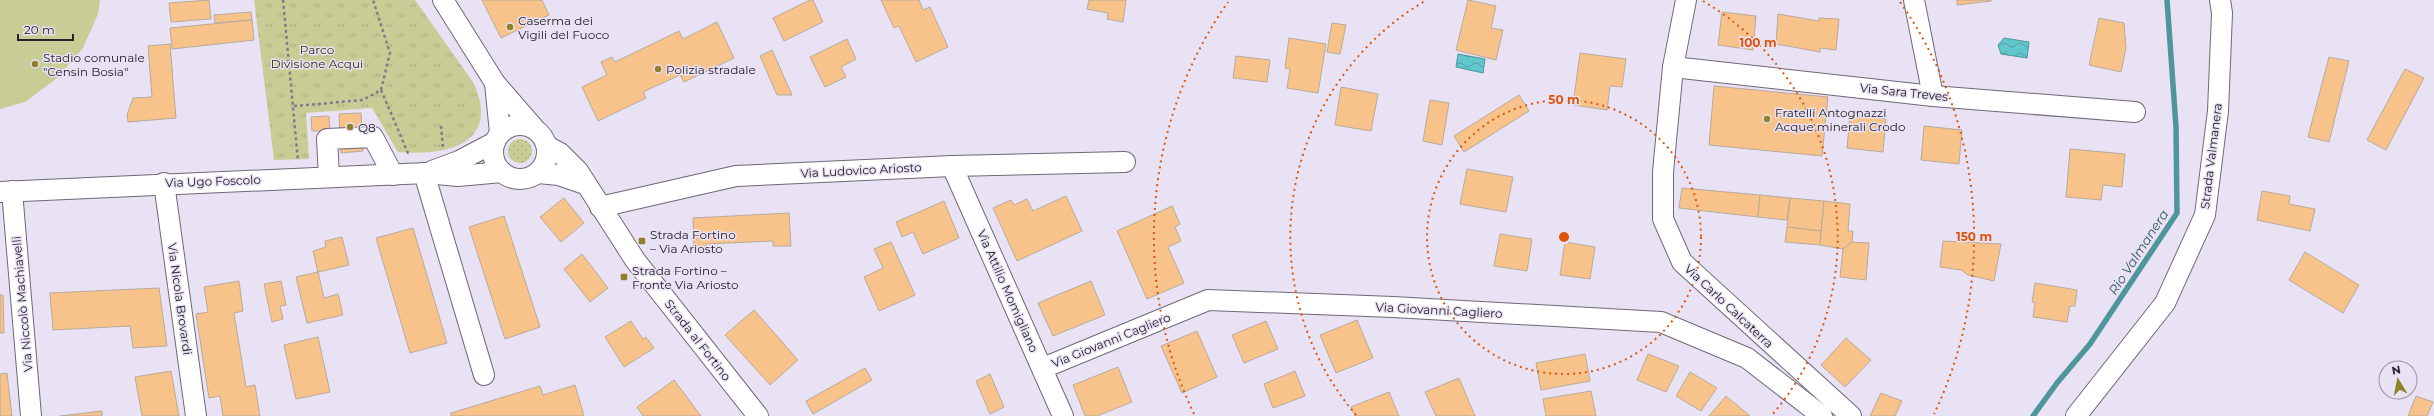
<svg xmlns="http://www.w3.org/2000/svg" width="2434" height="416" font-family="Montserrat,sans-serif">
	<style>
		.grass { fill: url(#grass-dots) }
		.park { fill: url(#park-tufts) }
		.pitch { fill: #c8cd96 }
		.water { fill: url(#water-waves); stroke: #4f959c }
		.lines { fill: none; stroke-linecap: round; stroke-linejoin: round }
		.stream { stroke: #4f959c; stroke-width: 5.5 }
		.building { fill: #f8c28b; stroke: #b8aa9c }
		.minor-casing { stroke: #6e6878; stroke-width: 22 }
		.path { stroke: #817c88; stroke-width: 2.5; stroke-dasharray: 3 3; stroke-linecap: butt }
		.minor { stroke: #fff; stroke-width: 20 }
		.ring { fill: none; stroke: #de560d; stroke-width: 2; stroke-dasharray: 2 4 }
		.poi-dot { fill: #8f8128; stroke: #e9e2f4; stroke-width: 1.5 }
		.labels { text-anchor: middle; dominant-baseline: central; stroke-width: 3; stroke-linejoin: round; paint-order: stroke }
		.poi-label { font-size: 12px; fill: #242128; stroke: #e9e2f4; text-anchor: start }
		.park-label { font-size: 12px; fill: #2e2f0f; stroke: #e9e2f4 }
		.street-label { font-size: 12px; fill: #242128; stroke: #e9e2f4 }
		.water-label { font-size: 13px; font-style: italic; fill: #2b585b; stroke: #e9e2f4 }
		.centre { fill: #de560d; stroke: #e9e2f4; stroke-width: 2 }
		.ring-label { font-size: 12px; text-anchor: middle; font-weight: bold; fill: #de560d; stroke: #e9e2f4; stroke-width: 3; stroke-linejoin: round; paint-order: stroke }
	</style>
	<defs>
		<pattern id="grass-dots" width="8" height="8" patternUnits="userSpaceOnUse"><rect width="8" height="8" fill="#c8cd96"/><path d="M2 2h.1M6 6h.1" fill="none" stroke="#acb081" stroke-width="1.8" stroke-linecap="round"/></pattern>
		<pattern id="park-tufts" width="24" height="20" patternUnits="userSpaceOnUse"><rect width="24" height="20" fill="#c8cd96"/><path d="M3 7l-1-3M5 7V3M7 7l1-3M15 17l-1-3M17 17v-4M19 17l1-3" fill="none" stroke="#acb081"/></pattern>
		<pattern id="water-waves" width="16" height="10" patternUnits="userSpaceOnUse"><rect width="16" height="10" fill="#62c7cd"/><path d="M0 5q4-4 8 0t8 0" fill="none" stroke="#51a1a6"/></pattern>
	</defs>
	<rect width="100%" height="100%" fill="#e9e2f4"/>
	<!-- grass -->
	<circle class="grass" cx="520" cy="151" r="12"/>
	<!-- park -->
	<path class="park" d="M254 0H415L473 82C502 144 447 156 398 152L372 108 306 113 309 159 274 160Z"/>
	<!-- pitch -->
	<polygon class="pitch" points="0,0 100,0 98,14 83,48 56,79 25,102 0,109"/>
	<!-- water -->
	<g class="water">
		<polygon points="2004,38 2029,42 2027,58 2001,54 1998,45"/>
		<polygon points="1458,54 1485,59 1483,73 1456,67"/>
	</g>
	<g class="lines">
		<!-- stream -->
		<polyline class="stream" points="2033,416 2057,383 2090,344 2177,213 2176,127 2167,0"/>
	</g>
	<!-- building -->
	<g class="building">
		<polygon points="209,0 211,19 171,22 169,3"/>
		<polygon points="482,0 542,0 549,15 501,38"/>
		<polygon points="810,0 813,0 823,22 784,41 773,18"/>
		<polygon points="881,0 919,0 923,10 930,7 948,47 916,62 899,26 894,28"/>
		<polygon points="1089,0 1126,0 1123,22 1107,19 1108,13 1087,9"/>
		<polygon points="1468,0 1496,6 1491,28 1503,30 1496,60 1456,50"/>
		<polygon points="1957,0 1991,0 1991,1 1957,5"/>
		<polygon points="251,12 252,20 215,23 214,15"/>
		<polygon points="1722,12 1756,16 1753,50 1718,45"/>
		<polygon points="1778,14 1819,21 1819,18 1839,19 1836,50 1820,48 1820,52 1776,44"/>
		<polygon points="2099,18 2124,23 2126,48 2121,72 2089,65"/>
		<polygon points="252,20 254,40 172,49 170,28"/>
		<polygon points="717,22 734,58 684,82 680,75 643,92 646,98 598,121 582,87 607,75 601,62 612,57 615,62 679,31 683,39"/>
		<polygon points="1332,23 1346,25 1340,54 1327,52"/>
		<polygon points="1289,38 1326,44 1318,93 1287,88 1290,69 1285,68"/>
		<polygon points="847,39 856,59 841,67 846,77 825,87 810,57"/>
		<polygon points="170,44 176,118 128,122 127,115 133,98 152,97 148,46"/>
		<polygon points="772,50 792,95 777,95 760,56"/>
		<polygon points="1580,53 1626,59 1622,87 1610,86 1607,110 1573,105"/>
		<polygon points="1236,56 1270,60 1267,82 1233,78"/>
		<polygon points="2329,57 2349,61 2329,142 2308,137"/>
		<polygon points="2405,69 2424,78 2386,150 2367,140"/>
		<polygon points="1714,86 1828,97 1822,156 1709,145"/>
		<polygon points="1341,87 1378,94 1371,131 1335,125"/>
		<polygon points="1519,95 1529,111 1464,152 1454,136"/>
		<polygon points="1430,100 1449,103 1442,145 1423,141"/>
		<polygon points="361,113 363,151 341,153 339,114"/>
		<polygon points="1850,115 1886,119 1883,152 1847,148"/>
		<polygon points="329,116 330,131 312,131 311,117"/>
		<polygon points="1924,126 1962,130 1959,164 1921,160"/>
		<polygon points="2070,149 2125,154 2122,187 2103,185 2101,200 2066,197"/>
		<polygon points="1467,169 1513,177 1506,212 1460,204"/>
		<polygon points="1682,188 1760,195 1758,217 1679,208"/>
		<polygon points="2262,191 2290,196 2289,204 2315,209 2310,231 2257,220"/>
		<polygon points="1760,195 1790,198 1787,220 1758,217"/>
		<polygon points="1066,196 1082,231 1017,261 993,208 1011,200 1014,205 1027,199 1033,211"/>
		<polygon points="564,198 584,223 561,242 540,217"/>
		<polygon points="1790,198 1824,201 1821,231 1787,227"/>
		<polygon points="944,201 959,238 923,254 913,232 902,237 896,222"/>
		<polygon points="1824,201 1850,204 1848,231 1853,231 1852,242 1843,249 1820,245"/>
		<polygon points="1172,206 1180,224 1175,227 1181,241 1168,247 1184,283 1147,299 1117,231"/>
		<polygon points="789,213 791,246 773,246 773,241 706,244 706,249 694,250 693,218"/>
		<polygon points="504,216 540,327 505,339 469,227"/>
		<polygon points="1787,227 1821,231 1820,245 1785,242"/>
		<polygon points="413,228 447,343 410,353 376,238"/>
		<polygon points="1500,234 1532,239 1527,271 1494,266"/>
		<polygon points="342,237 349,265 318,272 313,251 326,247 325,241"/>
		<polygon points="1943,241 2001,244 1994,281 1968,275 1961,270 1940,267"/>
		<polygon points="891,242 915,295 879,311 864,277 883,268 874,249"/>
		<polygon points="1565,242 1595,247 1590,279 1560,275"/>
		<polygon points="1852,242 1869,243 1866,280 1840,277 1843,249"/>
		<polygon points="2305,252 2359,285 2343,313 2289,280"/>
		<polygon points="582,254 608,288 590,302 564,269"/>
		<polygon points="318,272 324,298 338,294 343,315 307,323 296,277"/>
		<polygon points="239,281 243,311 234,313 246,387 255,385 260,416 223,416 220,396 209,398 196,314 208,312 204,287"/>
		<polygon points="281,281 286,305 280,306 283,319 272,322 264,284"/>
		<polygon points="1091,281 1105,315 1053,336 1038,303"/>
		<polygon points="2035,283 2077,290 2075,306 2070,306 2067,322 2033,317 2035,303 2032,302"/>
		<polygon points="159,288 167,346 133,348 130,326 53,330 50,293"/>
		<polygon points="0,295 3,295 4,333 0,333"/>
		<polygon points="754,310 798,360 770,385 725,335"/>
		<polygon points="1357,320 1373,358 1336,373 1320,335"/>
		<polygon points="631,321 643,339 646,337 654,348 624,367 605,337"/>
		<polygon points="1266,321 1278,349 1244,363 1232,335"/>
		<polygon points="1197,331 1217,377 1182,393 1161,346"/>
		<polygon points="318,337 330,392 296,399 284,345"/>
		<polygon points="1846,338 1871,360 1845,387 1821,365"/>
		<polygon points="1585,354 1590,381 1541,390 1536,363"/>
		<polygon points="1648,354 1679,366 1666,392 1637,380"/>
		<polygon points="1118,367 1132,402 1097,416 1085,416 1073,385"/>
		<polygon points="865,368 872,380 813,414 806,401"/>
		<polygon points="171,371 179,416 142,416 135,377"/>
		<polygon points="1295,371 1305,396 1273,408 1264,384"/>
		<polygon points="1690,372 1717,388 1701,411 1676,396"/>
		<polygon points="7,373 12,416 0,416 0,374"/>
		<polygon points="990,374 1004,407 990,414 976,381"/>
		<polygon points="1459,378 1475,416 1436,416 1425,392"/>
		<polygon points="674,380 701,416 643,416 637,407"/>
		<polygon points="575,385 584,416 451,416 451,413 540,386 543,395"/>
		<polygon points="1591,391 1596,416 1546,416 1543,399"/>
		<polygon points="1389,392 1399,416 1355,416 1351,407"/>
		<polygon points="1881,393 1902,401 1895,416 1870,416"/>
		<polygon points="1726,396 1750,416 1709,416"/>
		<polygon points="2416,396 2433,402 2427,416 2408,416"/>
		<polygon points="102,411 102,416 60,416"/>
	</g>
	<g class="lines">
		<defs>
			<g id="minor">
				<polyline points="443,0 495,83 534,128"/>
				<polyline points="1686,0 1673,67 1663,172 1663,219 1682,262 1851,416"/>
				<polyline points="1914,0 1933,96"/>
				<polyline points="1673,67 1933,96 2135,112"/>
				<polyline points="495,83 500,133"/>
				<circle cx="520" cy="152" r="27"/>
				<polyline points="547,146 560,153 578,171 635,260 758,416"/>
				<polyline points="952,166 1063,416"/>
				<polyline points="432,171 459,161 495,142"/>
				<polyline points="424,173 484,375"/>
				<polyline points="538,173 559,175 585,184"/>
				<polyline points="329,177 327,139 373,137 393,175"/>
				<polyline points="164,183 196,416"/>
				<polyline points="12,191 31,416"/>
				<polyline points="0,192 426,173 458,176 502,172"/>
				<polyline points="600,207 736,176 952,166 1125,162"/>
				<polyline points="1043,368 1208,300 1393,307 1661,322 1747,358 1822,416"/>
				<polyline points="2076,416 2165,303 2205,215 2218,111 2222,13 2220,0"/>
			</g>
		</defs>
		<!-- minor casing -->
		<use href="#minor" class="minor-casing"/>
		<!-- path -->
		<g class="path">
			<polyline points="283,0 298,161"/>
			<polyline points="381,90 408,153 411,153"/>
			<polyline points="294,106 363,100 381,90 390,53 373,0"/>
			<polyline points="441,126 443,148"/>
		</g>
		<!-- minor -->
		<use href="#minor" class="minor"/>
	</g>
	<!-- distance rings -->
	<g class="ring">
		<circle cx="1564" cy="237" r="137"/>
		<path d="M1356 415A274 274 0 0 1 1425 1M1703 1A274 274 0 0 1 1772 415"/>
		<path d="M1194 414A410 410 0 0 1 1228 2M1900 2A410 410 0 0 1 1934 414"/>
	</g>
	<!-- markers -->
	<g class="poi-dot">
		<circle cx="510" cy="27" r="4"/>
		<circle cx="35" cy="64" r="4"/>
		<circle cx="658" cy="69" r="4"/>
		<circle cx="1767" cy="119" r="4"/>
		<circle cx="350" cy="127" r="4"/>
		<rect x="638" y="237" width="8" height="8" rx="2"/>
		<rect x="620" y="273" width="8" height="8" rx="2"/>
	</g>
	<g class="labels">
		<!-- poi labels -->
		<g class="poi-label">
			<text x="518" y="20">Caserma dei<tspan x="518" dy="14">Vigili del Fuoco</tspan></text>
			<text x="43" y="57">Stadio comunale<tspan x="43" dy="14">"Censin Bosia"</tspan></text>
			<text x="666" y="69">Polizia stradale</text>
			<text x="1775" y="112">Fratelli Antognazzi<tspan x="1775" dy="14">Acque minerali Crodo</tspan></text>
			<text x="358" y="127">Q8</text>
			<text x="650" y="234">Strada Fortino<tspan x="650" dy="14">– Via Ariosto</tspan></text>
			<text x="632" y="270">Strada Fortino –<tspan x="632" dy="14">Fronte Via Ariosto</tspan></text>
		</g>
		<!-- park labels -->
		<g class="park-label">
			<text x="317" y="49">Parco<tspan x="317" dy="14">Divisione Acqui</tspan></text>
		</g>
		<!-- street labels -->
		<g class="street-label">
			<text transform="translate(1904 92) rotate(6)">Via Sara Treves</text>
			<text transform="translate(2211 156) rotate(-83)">Strada Valmanera</text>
			<text transform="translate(861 170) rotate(-3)">Via Ludovico Ariosto</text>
			<text transform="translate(213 181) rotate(-2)">Via Ugo Foscolo</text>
			<text transform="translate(1008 291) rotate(66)">Via Attilio Momigliano</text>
			<text transform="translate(180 299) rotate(82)">Via Nicola Brovardi</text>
			<text transform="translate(22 304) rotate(-95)">Via Niccolò Machiavelli</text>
			<text transform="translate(1729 306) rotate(43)">Via Carlo Calcaterra</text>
			<text transform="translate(1439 310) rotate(3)">Via Giovanni Cagliero</text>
			<text transform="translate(698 340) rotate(52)">Strada al Fortino</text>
			<text transform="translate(1111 340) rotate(-22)">Via Giovanni Cagliero</text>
		</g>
		<!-- water labels -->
		<g class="water-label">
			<text transform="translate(2138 252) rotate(-57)">Rio Valmanera</text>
		</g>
	</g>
	<circle cx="1564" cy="237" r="6" class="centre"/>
	<g class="ring-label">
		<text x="1758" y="47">100 m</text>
		<text x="1564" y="104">50 m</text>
		<text x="1974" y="241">150 m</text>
	</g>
	<!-- north arrow -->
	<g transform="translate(2398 380) rotate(350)"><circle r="19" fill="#e9e2f4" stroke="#9a95a2"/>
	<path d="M0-3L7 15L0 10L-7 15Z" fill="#8f8128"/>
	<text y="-6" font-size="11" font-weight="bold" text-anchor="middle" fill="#242128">N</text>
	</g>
	<!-- scale -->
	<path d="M18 34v6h55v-6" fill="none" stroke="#242128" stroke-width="2"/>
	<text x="24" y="34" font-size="12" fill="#242128" stroke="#e9e2f4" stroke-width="3" paint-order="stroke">20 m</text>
</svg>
